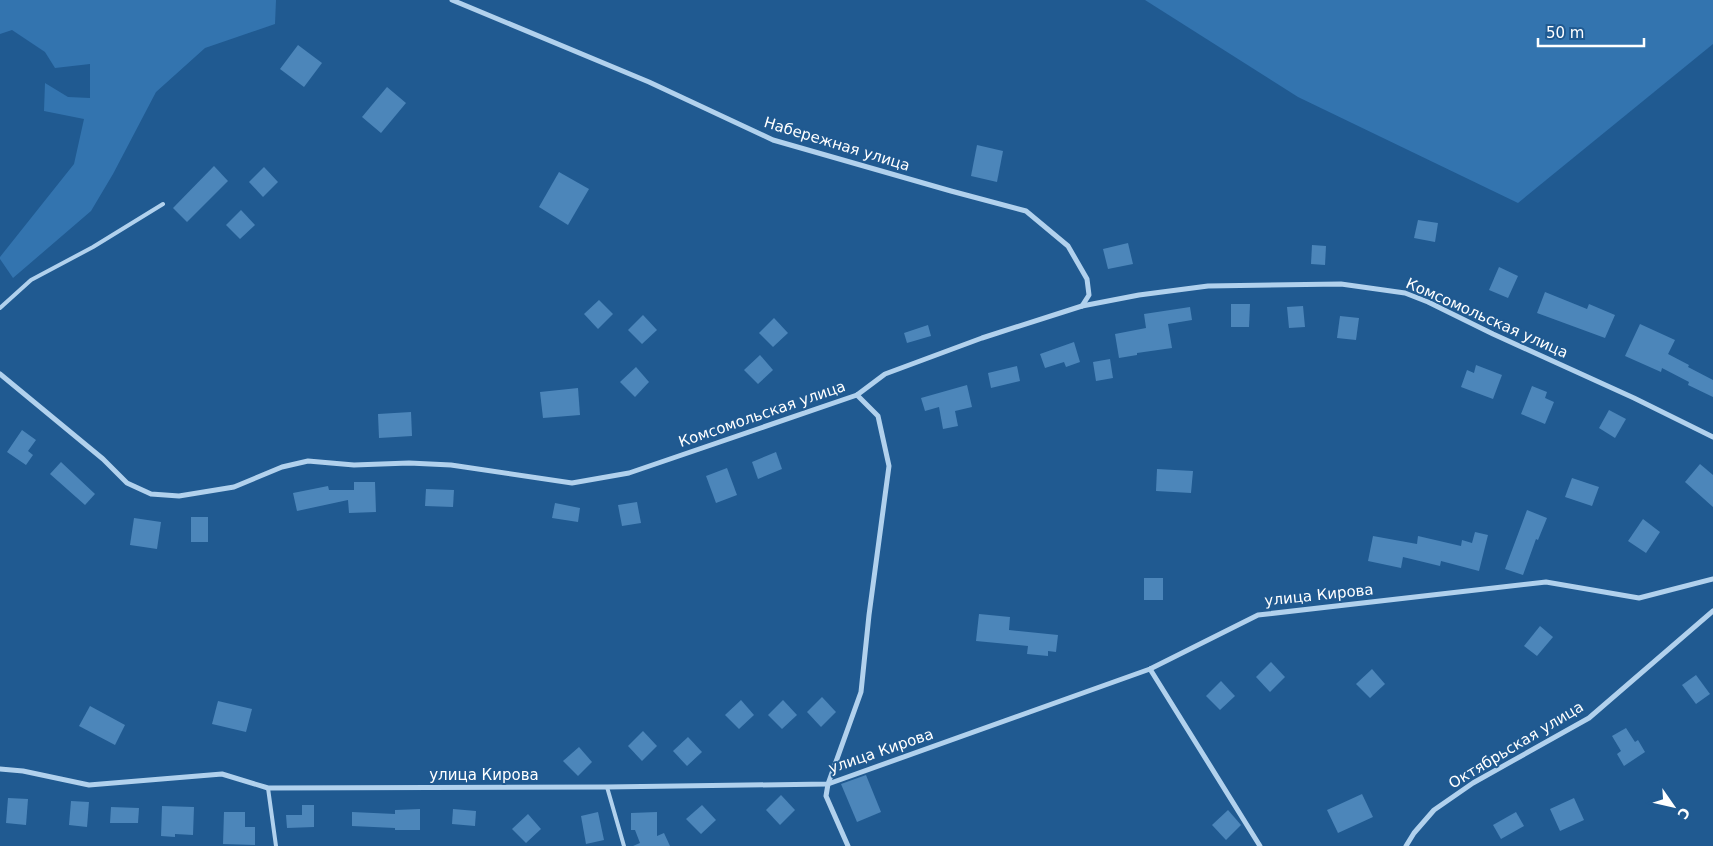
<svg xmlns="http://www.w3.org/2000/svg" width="1713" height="846" font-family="'DejaVu Sans',sans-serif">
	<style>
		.green { fill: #3374af }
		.building { fill: #4c86ba }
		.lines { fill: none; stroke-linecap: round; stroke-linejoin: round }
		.lane { stroke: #b1d1ed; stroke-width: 4 }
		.street { stroke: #b1d1ed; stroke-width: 5 }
		.labels { text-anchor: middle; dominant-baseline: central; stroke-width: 4; stroke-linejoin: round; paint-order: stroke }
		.street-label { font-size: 15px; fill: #fff; stroke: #205a91 }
	</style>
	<rect width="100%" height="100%" fill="#205a91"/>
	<!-- green -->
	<g class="green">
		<polygon points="0,0 276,0 275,24 205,48 156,92 113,174 91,211 13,278 0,259 0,257 74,164 84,119 44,111 45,83 68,97 90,98 90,64 55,68 45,52 12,30 0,34"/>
		<polygon points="1145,0 1713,0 1713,44 1518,203 1298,97"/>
	</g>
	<!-- building -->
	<g class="building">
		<polygon points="298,45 322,63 304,87 280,69"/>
		<polygon points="387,87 406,103 381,133 362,117"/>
		<polygon points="977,145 1003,151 997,182 971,176"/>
		<polygon points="214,166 228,181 187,222 173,208"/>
		<polygon points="264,167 278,182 263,197 249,182"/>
		<polygon points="559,172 589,189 568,225 539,207"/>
		<polygon points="241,210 255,225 240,239 226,225"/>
		<polygon points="1418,220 1438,223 1435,242 1414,238"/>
		<polygon points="1128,243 1133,264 1108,269 1103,249"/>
		<polygon points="1312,245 1326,246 1325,265 1311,264"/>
		<polygon points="1499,267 1518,276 1508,298 1489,290"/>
		<polygon points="1545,292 1587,309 1589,304 1615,315 1605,338 1537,313"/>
		<polygon points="599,300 613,314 598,329 584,314"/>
		<polygon points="1231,304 1250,304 1249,327 1231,327"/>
		<polygon points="1303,306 1305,327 1289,328 1287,307"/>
		<polygon points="1190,307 1192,320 1168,324 1172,348 1137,353 1137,355 1119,358 1115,334 1146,328 1144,314"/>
		<polygon points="643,315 657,330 642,344 628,330"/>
		<polygon points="1340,316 1359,318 1356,340 1337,338"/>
		<polygon points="774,318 788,333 773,347 759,333"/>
		<polygon points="1640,324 1675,340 1668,354 1689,365 1688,367 1713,380 1713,397 1688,385 1689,382 1662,368 1661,372 1625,356"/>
		<polygon points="928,325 931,336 907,343 904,333"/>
		<polygon points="1074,342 1080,362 1066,367 1064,362 1045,368 1040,354"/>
		<polygon points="760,355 773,370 758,384 744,370"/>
		<polygon points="1110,359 1113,378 1096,381 1093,362"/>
		<polygon points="1476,365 1502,375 1493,399 1461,387 1467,370 1474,373"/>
		<polygon points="1017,366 1020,381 991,388 988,373"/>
		<polygon points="636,367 649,382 635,397 620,382"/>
		<polygon points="967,385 972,407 955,411 958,426 943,429 939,407 925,411 921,398"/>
		<polygon points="1532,386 1547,392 1545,398 1554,402 1545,424 1521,414"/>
		<polygon points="578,388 580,415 543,418 540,392"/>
		<polygon points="1609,410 1626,419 1615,438 1599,428"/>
		<polygon points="411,412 412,436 379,438 378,414"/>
		<polygon points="22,430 36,440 28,451 33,455 26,465 7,452"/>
		<polygon points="776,452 782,469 758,479 752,462"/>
		<polygon points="61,462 95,494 85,505 50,474"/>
		<polygon points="1700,464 1713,475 1713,507 1685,482"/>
		<polygon points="727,468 737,495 716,503 706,476"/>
		<polygon points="1157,469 1193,471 1191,493 1156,491"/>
		<polygon points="1572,478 1599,487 1592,506 1565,497"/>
		<polygon points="354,482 375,482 376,512 349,513 348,500 297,511 293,493 328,486 329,490 354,490"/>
		<polygon points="426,489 454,490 453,507 425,506"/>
		<polygon points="637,502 641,523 622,526 618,505"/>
		<polygon points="555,503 580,508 578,522 552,518"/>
		<polygon points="1527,510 1547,518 1538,540 1536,539 1523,575 1505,569"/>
		<rect x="191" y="517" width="17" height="25"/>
		<polygon points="134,518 161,522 157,549 130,545"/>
		<polygon points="1643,519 1660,532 1646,553 1628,541"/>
		<polygon points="1475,532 1488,535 1479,571 1441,561 1440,566 1403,557 1401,568 1368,561 1373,536 1417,544 1418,536 1461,546 1462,540 1472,543"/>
		<rect x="1144" y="578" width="19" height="22"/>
		<polygon points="979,614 1010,617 1009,630 1058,635 1056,652 1048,651 1048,656 1027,654 1028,646 976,641"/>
		<polygon points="1540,626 1553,637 1537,656 1524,646"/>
		<polygon points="1271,662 1285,677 1270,692 1256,677"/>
		<polygon points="1372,669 1385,684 1370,698 1356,684"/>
		<polygon points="1696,675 1710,694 1696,704 1682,685"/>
		<polygon points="1221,681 1235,696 1220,710 1206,696"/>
		<polygon points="822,697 836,712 821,727 807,712"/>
		<polygon points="741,700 754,715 739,729 725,715"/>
		<polygon points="783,700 797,715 782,729 768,715"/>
		<polygon points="218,701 252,709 246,732 212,724"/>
		<polygon points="90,706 125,725 115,745 79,726"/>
		<polygon points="1626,728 1635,742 1638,740 1645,752 1624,766 1617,754 1621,751 1612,736"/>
		<polygon points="643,731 657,746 642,761 628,746"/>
		<polygon points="688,737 702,752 687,766 673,751"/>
		<polygon points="579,747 592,762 578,776 563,761"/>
		<polygon points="866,775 881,812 857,822 841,784"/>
		<polygon points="1362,794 1373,817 1338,833 1327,810"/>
		<polygon points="781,795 795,810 780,825 766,810"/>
		<polygon points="8,798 28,799 26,825 6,823"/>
		<polygon points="1574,798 1584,820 1560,831 1550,809"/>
		<polygon points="71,801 89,802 87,827 69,825"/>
		<polygon points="302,805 314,805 314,827 287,828 286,815 302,815"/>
		<polygon points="702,805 716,820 701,834 686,819"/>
		<polygon points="162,806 194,807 193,835 175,834 175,837 161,836"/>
		<polygon points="111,807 139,808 138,823 110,823"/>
		<polygon points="420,809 420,830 395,830 395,828 352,826 352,812 395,814 395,810"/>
		<polygon points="453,809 476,811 475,826 452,824"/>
		<polygon points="1228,810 1241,825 1226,840 1212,825"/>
		<polygon points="224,812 245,812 245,827 255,827 255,845 223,844"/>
		<polygon points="598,812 604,840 586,844 581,816"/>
		<polygon points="657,812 657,836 664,833 670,846 633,846 640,843 635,830 631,830 631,813"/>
		<polygon points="1516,812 1524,826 1501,839 1493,825"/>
		<polygon points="528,814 541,829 526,843 512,829"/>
	</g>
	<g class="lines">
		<!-- lane -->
		<g class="lane">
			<polyline points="0,308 31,280 93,247 163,204"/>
			<polyline points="607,787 624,846"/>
			<polyline points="268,788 276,846"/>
		</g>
		<!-- street -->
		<g class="street">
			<polyline points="452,0 649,82 773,140 951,191 1026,211 1068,246 1087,279 1089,295 1082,306"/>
			<polyline points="0,374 103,459 127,483 151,494 179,496 234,487 282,467 308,461 354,465 409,463 451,465 572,483 629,473 857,395 885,374 982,338 1082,306 1139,295 1208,286 1341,284 1405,293 1428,302 1493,334 1634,398 1713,437"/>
			<polyline points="1150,669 1260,846"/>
			<polyline points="0,769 23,771 89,785 222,774 268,788 607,787 828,784 1150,669 1258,615 1546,582 1639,598 1713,579"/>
			<polyline points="848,846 826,796 828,784 861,692 869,615 889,466 878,416 857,395"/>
			<polyline points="1406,846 1414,833 1434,810 1473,783 1589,718 1713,611"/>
		</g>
	</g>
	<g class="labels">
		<!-- street labels -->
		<g class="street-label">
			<text transform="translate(837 144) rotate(17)">Набережная улица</text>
			<text transform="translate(1487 318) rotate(24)">Комсомольская улица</text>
			<text transform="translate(762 414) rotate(-19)">Комсомольская улица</text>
			<text transform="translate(1319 595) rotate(-6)">улица Кирова</text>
			<text transform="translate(1516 745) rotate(-31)">Октябрьская улица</text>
			<text transform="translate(881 751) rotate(-19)">улица Кирова</text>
			<text x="484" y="775">улица Кирова</text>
		</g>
	</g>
	<!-- north arrow -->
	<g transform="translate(1673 806) rotate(124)" stroke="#205a91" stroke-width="4" paint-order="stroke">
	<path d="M0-4L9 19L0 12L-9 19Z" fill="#ffffff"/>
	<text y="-8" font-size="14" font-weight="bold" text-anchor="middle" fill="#ffffff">С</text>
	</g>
	<!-- scale -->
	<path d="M1538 38v8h106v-8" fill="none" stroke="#ffffff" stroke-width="2.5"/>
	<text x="1546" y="38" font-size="15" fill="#ffffff" stroke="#205a91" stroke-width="4" paint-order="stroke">50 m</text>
</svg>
